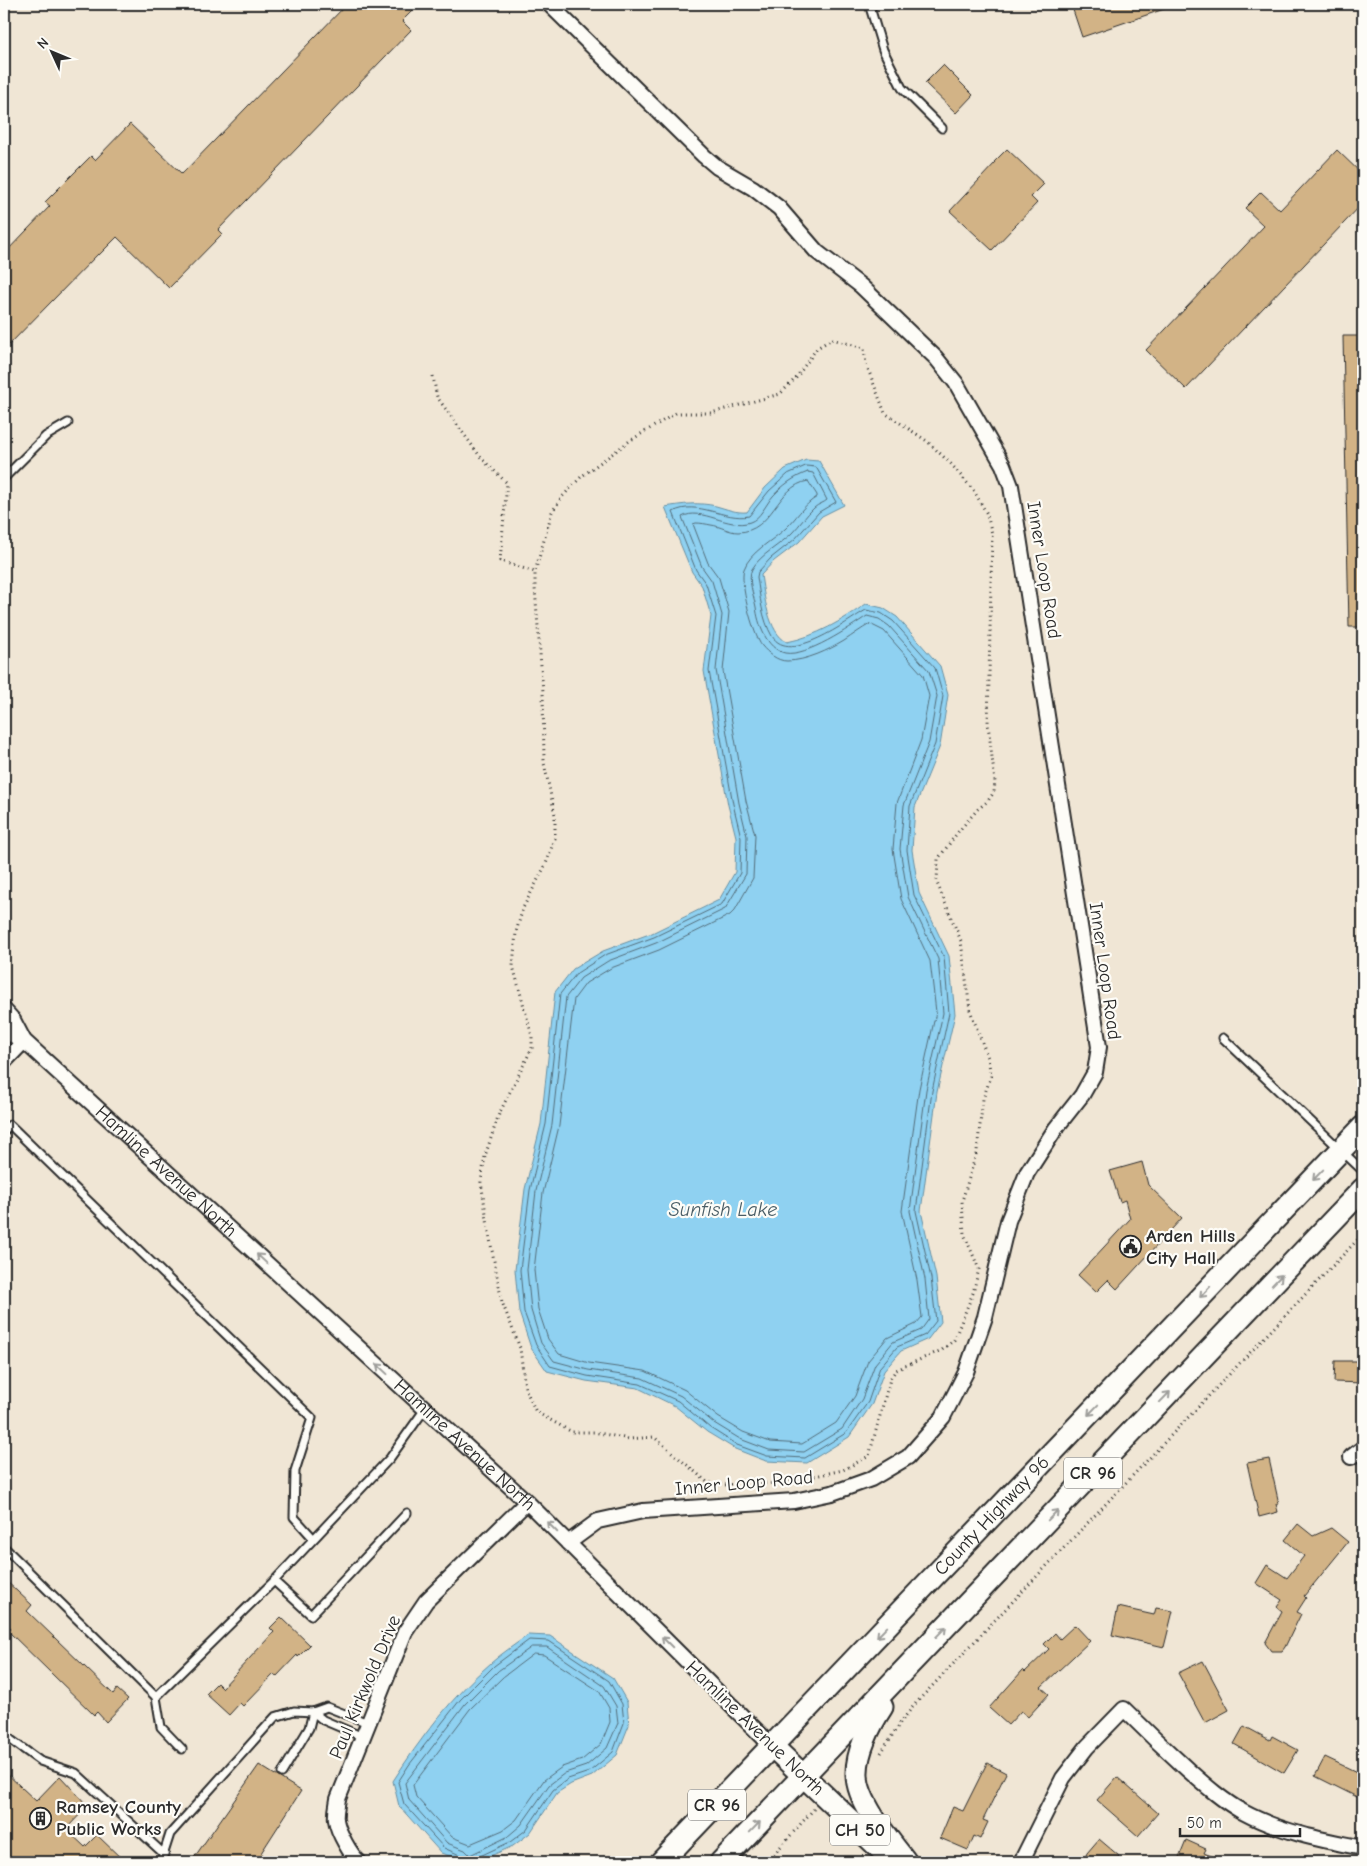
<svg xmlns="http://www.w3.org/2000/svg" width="1367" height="1866" font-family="'Comic Neue',sans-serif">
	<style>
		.water { fill: #8fd1f1; stroke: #678fa2 }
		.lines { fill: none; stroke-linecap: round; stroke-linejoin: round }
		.shore { stroke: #536d7a; stroke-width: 1 }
		.building { fill: #d2b386; stroke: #2b2b2b }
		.lane-casing { stroke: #2b2b2b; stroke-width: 11 }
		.street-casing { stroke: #2b2b2b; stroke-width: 18 }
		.primary-casing { stroke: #2b2b2b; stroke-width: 25 }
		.path { stroke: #2b2b2b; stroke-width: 3; stroke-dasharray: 1 4; stroke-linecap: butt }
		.lane { stroke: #fdfcf7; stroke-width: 7 }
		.street { stroke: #fdfcf7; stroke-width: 14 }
		.primary { stroke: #fdfcf7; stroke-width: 21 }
		.oneway { stroke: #9e9e9b }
		.labels { text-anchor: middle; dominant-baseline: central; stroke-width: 4.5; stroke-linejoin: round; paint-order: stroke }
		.shield { fill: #fdfcf7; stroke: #6a6a68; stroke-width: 1 }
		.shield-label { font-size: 18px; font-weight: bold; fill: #2b2b2b }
		.street-label { font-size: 19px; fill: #2b2b2b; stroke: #fdfcf7 }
		.poi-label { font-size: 19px; font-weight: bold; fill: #2b2b2b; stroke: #fdfcf7; text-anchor: start }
		.water-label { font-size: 20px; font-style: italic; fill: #495d66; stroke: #fdfcf7 }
	</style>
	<rect width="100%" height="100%" fill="#f0e6d5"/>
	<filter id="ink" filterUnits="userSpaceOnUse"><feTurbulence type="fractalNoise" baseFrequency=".02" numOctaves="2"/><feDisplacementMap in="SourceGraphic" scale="10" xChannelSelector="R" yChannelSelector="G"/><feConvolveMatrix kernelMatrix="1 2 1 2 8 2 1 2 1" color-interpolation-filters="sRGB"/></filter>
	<g filter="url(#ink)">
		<!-- water -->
		<g class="water">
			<path d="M806 460 819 461 844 505 822 516 799 542 774 561 761 575C764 594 768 633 787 642 817 636 841 621 866 604L883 608 897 617 940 666 948 695 940 746 915 807 912 850 919 893 949 956 955 1014 937 1092 921 1211 936 1277 941 1322 928 1339 901 1351 884 1371 872 1404 849 1437 807 1463 766 1461 735 1449 707 1432 675 1406 638 1388 586 1381 547 1371 531 1348 519 1312 515 1270 525 1189 541 1124 555 992 573 969 603 951 652 933 719 900 735 872 736 837 728 805 704 671 711 616 702 586 692 572 665 507C683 504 699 502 716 506 727 509 736 513 747 512L765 488 785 469Z"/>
			<path d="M528 1635 550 1636 613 1678 627 1702 629 1725 617 1755 592 1776 571 1784 557 1793 530 1833 513 1846 477 1862H466L441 1853 399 1806 393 1781C420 1739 452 1696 491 1663 502 1653 516 1644 528 1635Z"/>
		</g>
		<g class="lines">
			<!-- shore -->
			<g class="shore">
				<path d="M806 466 816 467 836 502 819 512 795 539 771 558 758 572 757 577C760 596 762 619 772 636 790 665 847 621 866 610L881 613 893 621 935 668 943 696 935 744 910 806 907 850 914 895 944 957 949 1013 932 1091 916 1211 931 1278 936 1321 925 1335 897 1347 880 1367 868 1402 846 1433 805 1458 767 1456 737 1445 710 1428 678 1401 640 1384 587 1376 550 1366 536 1345 524 1312 520 1270 530 1190 546 1124 560 994 577 973 605 955 654 937 722 904 740 873 741 837 733 804 709 671 716 616 706 584 696 570 673 512C697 499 725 521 749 516L769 491 788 474Z"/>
				<path d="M808 472 813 473 827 500C824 503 818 504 814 508 806 515 800 525 792 533 779 546 761 554 752 569 747 578 754 597 756 607 758 623 766 649 785 653 807 657 849 628 867 616L879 619 889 626 929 671 937 696 929 742 904 805 900 849 908 897 938 959 943 1013 926 1090 910 1211 925 1279 929 1319 921 1330 893 1342 875 1364 862 1399 842 1429 804 1452 769 1450 740 1439 714 1423 681 1396 642 1378 588 1370 554 1361 541 1343 531 1310 527 1270 536 1191 552 1125 566 997 581 978 608 961 656 943 725 909 746 874 747 836 739 803 716 670 722 615 712 581 702 567 682 517C701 506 729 530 750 522 760 519 766 504 773 496 783 485 794 477 808 472Z"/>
				<path d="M808 481 817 495V497C803 505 796 519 785 529 772 541 750 552 744 569 739 581 753 635 762 646 768 653 777 661 787 661 806 661 829 650 844 641 853 635 861 629 870 624L884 631 923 675 929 696 921 740 897 803 893 849 901 899 930 961 936 1012 919 1089 902 1211 917 1280 922 1317 916 1324 887 1338 868 1361 855 1396 836 1423 802 1444 770 1442 743 1432 718 1417 685 1390 645 1371 589 1363 559 1354 548 1339 538 1309 534 1270 543 1193 559 1126 574 999 586 983 611 968 659 950 730 915 735 910 753 878 755 835 746 801 723 671 729 612 719 578 708 563 693 524 696 523C701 523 706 524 711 525 720 526 729 532 738 532 773 532 776 486 808 481Z"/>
				<polygon points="532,1647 547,1647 604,1686 616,1706 618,1723 607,1748 586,1766 565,1773 549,1785 521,1825 507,1837 470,1855 465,1850 447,1843 409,1800 405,1783 465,1704 498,1671"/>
				<polygon points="534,1654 544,1655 599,1691 609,1708 610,1722 601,1744 582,1760 562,1767 544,1780 516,1820 503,1830 470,1844 452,1837 416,1797 413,1785 470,1709 503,1677"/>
				<polyline points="465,1862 462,1856 444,1848 404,1804 398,1782 409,1765 460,1700 494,1666 529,1640 549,1641 609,1681 622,1704 624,1723 613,1752 589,1772 568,1779 553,1790 526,1830 510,1842 480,1856 477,1862"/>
			</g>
		</g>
		<!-- building -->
		<g class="building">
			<polygon points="347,4 419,4 402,21 411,30 218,230 222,234 169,288 117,237 99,255 98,254 4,350 4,254 50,206 45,202 91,156 95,160 130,124 182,174"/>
			<polygon points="1071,4 1172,4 1173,6 1082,37"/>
			<polygon points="943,65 973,95 956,113 925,83"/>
			<polygon points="1007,149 1044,184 1031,197 1037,203 992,250 950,211 995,163 994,162"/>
			<polygon points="1337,150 1363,175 1363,203 1186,389 1146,350 1264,226 1245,208 1261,192 1280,210"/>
			<polygon points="1343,336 1363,336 1363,627 1349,627"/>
			<polygon points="1142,1162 1148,1185 1182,1218 1117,1289 1108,1280 1096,1292 1078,1275 1130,1219 1125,1200 1120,1202 1110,1171"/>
			<polygon points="1335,1361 1363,1361 1363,1383 1334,1382"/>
			<polygon points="1269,1459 1279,1504 1276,1504 1278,1512 1259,1517 1247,1463"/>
			<polygon points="1298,1524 1313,1536 1331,1528 1348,1542 1304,1596 1306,1598 1297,1612 1301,1614 1285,1647 1282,1651 1271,1651 1265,1643 1282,1611 1277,1607 1282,1600 1256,1583 1267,1565 1287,1578 1304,1556 1285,1540"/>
			<polygon points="4,1579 32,1605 27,1611 113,1694 117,1689 128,1699 106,1722 97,1712 94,1715 8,1631 11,1628 4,1621"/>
			<polygon points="1118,1607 1154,1615 1156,1608 1173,1611 1164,1647 1112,1635"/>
			<polygon points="281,1617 310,1645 298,1657 297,1655 276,1677 274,1674 243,1706 240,1703 229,1715 206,1694 217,1683 222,1688 274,1632 270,1628"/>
			<polygon points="1075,1625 1090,1641 1041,1687 1049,1694 1028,1717 1021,1711 1008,1725 989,1708 1023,1670 1025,1672 1049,1649 1044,1644 1055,1633 1060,1639"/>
			<polygon points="1203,1661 1229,1710 1205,1723 1178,1673"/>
			<polygon points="1244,1726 1270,1740 1272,1736 1298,1750 1284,1773 1234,1744"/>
			<polygon points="1325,1757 1363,1775 1363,1800 1315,1776"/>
			<polygon points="987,1763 1006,1773 983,1820 988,1822 980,1839 974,1836 968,1850 940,1838 953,1807 963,1811"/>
			<polygon points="259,1765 301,1791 261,1853 271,1862 191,1862"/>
			<polygon points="4,1771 36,1801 60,1776 88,1806 66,1829 85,1847 97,1835 125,1862 4,1862"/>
			<polygon points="1117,1777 1158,1813 1138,1836 1097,1800"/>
			<polygon points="1099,1839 1119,1856 1113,1862 1083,1862 1087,1853"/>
			<polygon points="1186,1840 1206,1849 1204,1853 1226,1862 1177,1862"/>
		</g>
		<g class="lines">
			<defs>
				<g id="lane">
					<polyline points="869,4 883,50 902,88 942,128"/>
					<polyline points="4,478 46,436 68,423"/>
					<polyline points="1223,1038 1363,1171"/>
					<polyline points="4,1131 10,1125 312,1418 295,1471 294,1517 313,1538"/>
					<polyline points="4,1547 156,1697 274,1581 390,1458 425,1409"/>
					<polyline points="274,1581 311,1615 407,1513"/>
					<polyline points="156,1697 161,1727 182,1749"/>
					<polyline points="313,1712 323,1720 363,1737"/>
					<polyline points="4,1733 11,1740 40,1761 76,1773 164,1854"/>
					<polyline points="282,1773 309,1728 313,1712"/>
					<polyline points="161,1862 170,1834 275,1717 294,1711 313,1712 327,1707 368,1723"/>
				</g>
				<g id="street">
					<polyline points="549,4 704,156 717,167 753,188 779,208 817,252 861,286 936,358 956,383 1003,465 1011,486 1099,1047 1095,1072 1082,1095 1056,1128 1027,1173 1008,1221 985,1317 966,1372 943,1417 908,1457 871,1479 832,1493 794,1501 643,1511 598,1521 568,1543"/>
					<path id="s1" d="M4 1010 13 1020 24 1041 527 1502 773 1747"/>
					<polyline points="4,1031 24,1041 4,1062"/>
					<polyline points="1351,1457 1363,1448"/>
					<path d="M359 1862C350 1854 338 1832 336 1820 335 1813 337 1806 338 1799L405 1632 426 1601 527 1502"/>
					<path d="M1021 1862 1063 1778 1087 1747 1124 1709C1145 1730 1166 1750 1188 1770 1205 1785 1223 1801 1243 1812 1280 1832 1322 1840 1363 1848"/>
				</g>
				<g id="primary">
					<path d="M882 1707C870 1725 856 1753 857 1775 857 1802 890 1841 906 1862"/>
					<polyline points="773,1747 894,1862"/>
					<path id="s2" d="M661 1862 1363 1127"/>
					<polyline points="721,1862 1363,1189"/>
				</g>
			</defs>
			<!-- lane casing -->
			<use href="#lane" class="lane-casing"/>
			<!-- street casing -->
			<use href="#street" class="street-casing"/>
			<!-- primary casing -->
			<use href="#primary" class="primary-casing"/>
			<!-- path -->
			<g class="path">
				<polygon points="832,339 864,348 866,364 885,413 927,441 951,464 974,491 987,514 992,534 988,724 995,782 994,792 988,801 978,809 958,832 938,859 937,883 961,941 970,1010 988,1058 991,1076 983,1099 977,1151 962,1201 964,1234 979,1269 973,1293 954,1340 942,1350 896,1370 890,1379 869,1456 843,1470 782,1483 722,1485 707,1482 654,1437 629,1439 594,1432 572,1432 536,1412 525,1388 520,1348 502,1302 491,1245 481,1182 485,1156 499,1114 532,1048 532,1036 513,966 516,932 523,908 546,864 555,838 555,815 544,763 543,692 535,588 535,572 552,512 562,497 582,476 631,440 676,413 711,413 780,394 796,378 817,348"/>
				<polyline points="433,376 437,397 482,459 507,483 500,561 535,572"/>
				<polyline points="881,1753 900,1723 916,1703 1363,1234"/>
				<polyline points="767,1862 814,1809"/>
			</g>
			<!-- lane -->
			<use href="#lane" class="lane"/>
			<!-- street -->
			<use href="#street" class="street"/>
			<!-- primary -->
			<use href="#primary" class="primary"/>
		</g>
		<!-- one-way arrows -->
		<defs><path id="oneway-shaft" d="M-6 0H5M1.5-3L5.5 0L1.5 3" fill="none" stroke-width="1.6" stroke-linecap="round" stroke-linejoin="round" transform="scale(1.25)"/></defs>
		<g class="oneway">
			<use href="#oneway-shaft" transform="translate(1318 1175) rotate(134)"/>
			<use href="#oneway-shaft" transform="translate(262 1259) rotate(-137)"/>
			<use href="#oneway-shaft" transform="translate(1277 1280) rotate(-46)"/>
			<use href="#oneway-shaft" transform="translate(1205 1292) rotate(134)"/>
			<use href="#oneway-shaft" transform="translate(382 1369) rotate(-137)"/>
			<use href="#oneway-shaft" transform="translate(1165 1397) rotate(-46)"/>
			<use href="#oneway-shaft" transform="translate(1093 1410) rotate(134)"/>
			<use href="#oneway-shaft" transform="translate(1053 1515) rotate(-46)"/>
			<use href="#oneway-shaft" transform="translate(552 1527) rotate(-135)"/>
			<use href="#oneway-shaft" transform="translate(882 1632) rotate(134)"/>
			<use href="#oneway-shaft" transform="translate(941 1632) rotate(-46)"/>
			<use href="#oneway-shaft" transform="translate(667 1642) rotate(-135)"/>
			<use href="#oneway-shaft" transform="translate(755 1827) rotate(-46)"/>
		</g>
	</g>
	<!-- icons -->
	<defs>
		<symbol id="civic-ring" viewBox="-11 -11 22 22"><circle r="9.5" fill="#fdfcf7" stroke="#2b2b2b" stroke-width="1.5"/><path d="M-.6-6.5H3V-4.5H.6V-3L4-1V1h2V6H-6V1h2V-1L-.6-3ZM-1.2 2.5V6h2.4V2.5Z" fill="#2b2b2b"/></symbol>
		<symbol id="building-ring" viewBox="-11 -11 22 22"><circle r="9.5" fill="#fdfcf7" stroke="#2b2b2b" stroke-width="1.5"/><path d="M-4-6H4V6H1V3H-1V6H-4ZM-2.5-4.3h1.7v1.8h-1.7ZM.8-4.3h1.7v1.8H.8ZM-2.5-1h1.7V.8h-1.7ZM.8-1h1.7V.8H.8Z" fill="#2b2b2b"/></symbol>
	</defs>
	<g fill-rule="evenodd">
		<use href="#civic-ring" x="1118" y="1234" width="25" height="25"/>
		<use href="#building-ring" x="28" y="1806" width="25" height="25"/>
	</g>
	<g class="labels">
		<!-- shield labels -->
		<g class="shield">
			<rect x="1064" y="1457.5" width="58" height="31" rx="4"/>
			<rect x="688" y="1789.5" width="58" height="31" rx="4"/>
			<rect x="830" y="1814.5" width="60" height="31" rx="4"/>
		</g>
		<g class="shield-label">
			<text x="1093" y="1473">CR 96</text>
			<text x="717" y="1805">CR 96</text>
			<text x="860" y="1830">CH 50</text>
		</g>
		<!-- street labels -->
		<g class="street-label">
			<text transform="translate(1044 570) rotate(81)">Inner Loop Road</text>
			<text transform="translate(1105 971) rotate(82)">Inner Loop Road</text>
			<text stroke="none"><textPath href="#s1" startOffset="230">Hamline Avenue North</textPath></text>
			<text stroke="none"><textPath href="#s1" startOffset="635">Hamline Avenue North</textPath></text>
			<text transform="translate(744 1483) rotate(-5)">Inner Loop Road</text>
			<text stroke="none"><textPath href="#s2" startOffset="479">County Highway 96</textPath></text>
			<text transform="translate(365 1687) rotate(-67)">Paul Kirkwold Drive</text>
			<text transform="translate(755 1728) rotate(44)">Hamline Avenue North</text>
		</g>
		<!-- poi labels -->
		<g class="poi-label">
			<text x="1146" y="1236">Arden Hills<tspan x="1146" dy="22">City Hall</tspan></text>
			<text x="56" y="1807">Ramsey County<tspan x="56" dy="22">Public Works</tspan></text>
		</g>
		<!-- water labels -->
		<g class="water-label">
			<text x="723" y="1209">Sunfish Lake</text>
		</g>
	</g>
	<!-- margin -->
	<rect width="1367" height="1866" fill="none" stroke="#fdfcf7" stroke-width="20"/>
	<rect x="10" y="10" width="1347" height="1846" fill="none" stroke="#2b2b2b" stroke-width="2" filter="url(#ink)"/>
	<!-- north arrow -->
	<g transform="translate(52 52) rotate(314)" stroke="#fdfcf7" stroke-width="4" paint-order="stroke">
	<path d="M0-4L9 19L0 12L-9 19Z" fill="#2b2b2b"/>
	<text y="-8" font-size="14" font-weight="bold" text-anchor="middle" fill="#2b2b2b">N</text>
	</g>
	<!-- scale -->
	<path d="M1180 1828v8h120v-8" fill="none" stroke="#2b2b2b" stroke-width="2.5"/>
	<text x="1187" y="1828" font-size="15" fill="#2b2b2b" stroke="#fdfcf7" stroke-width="4" paint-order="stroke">50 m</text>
</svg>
